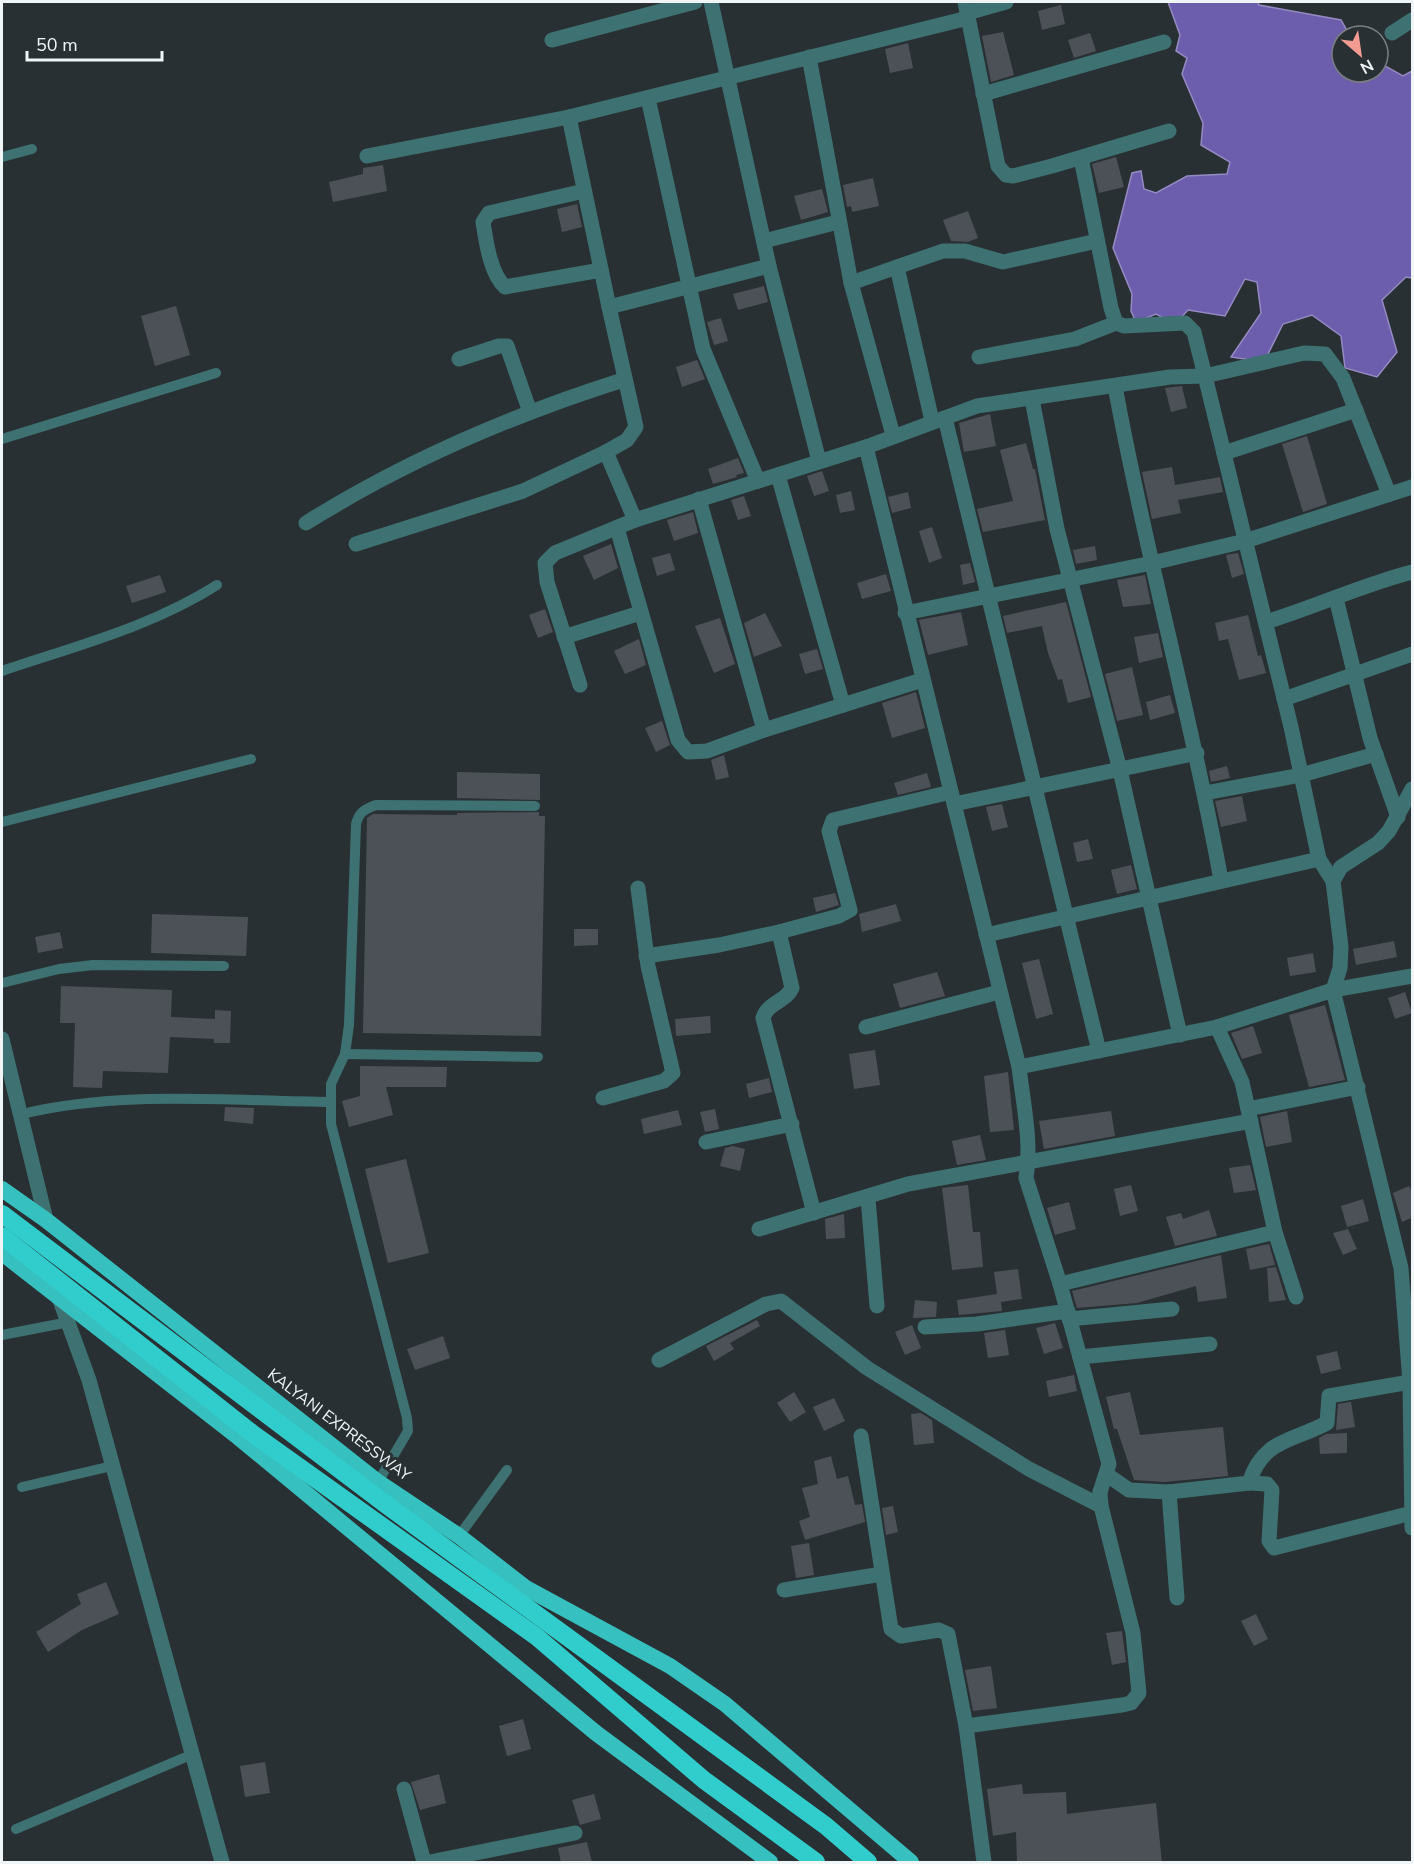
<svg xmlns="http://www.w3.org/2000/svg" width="1414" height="1864" font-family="'Nunito Sans',sans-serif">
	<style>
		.water { fill: #6c5dad; stroke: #948bc3; stroke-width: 1.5 }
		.building { fill: #4c5157 }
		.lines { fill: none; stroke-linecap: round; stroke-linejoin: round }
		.service { stroke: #3e7171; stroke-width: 10 }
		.minor { stroke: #3e7171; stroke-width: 15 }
		.tertiary { stroke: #3e7171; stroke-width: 15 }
		.trunk { stroke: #36c0bf; stroke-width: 16 }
		.motorway { stroke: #31cdcc; stroke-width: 18 }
		.labels { text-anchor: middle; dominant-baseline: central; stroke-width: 6; stroke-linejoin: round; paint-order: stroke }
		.street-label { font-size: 16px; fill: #f0f5f7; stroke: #293033 }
	</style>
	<rect width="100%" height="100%" fill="#293033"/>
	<!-- water -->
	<polygon class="water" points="1168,2 1258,2 1259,5 1341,20 1350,36 1342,36 1342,72 1378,72 1378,62 1403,76 1412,71 1412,278 1406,277 1382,300 1397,352 1377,377 1345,368 1341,336 1312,315 1283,324 1264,362 1231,357 1261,313 1257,282 1245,279 1225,316 1188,310 1175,324 1156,314 1136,322 1131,311 1132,294 1113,248 1132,173 1141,171 1144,189 1156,193 1187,176 1227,174 1230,162 1201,145 1203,123 1182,74 1187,58 1176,51 1180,35"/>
	<!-- building -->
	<g class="building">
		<polygon points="1061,5 1065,24 1042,30 1038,11"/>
		<polygon points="1003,32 1014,75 991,82 982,36"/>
		<polygon points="1090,33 1096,51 1074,58 1068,40"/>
		<polygon points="908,43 913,68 890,73 885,49"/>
		<polygon points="1116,157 1124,187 1099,193 1092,164"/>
		<polygon points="383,165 387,191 333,202 329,182 363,174 363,168"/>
		<polygon points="873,178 879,206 852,212 851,206 847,207 843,185"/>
		<polygon points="822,189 828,212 801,220 794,196"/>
		<polygon points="577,204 582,227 562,232 557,209"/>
		<polygon points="968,211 978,238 968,242 951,241 943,220"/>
		<polygon points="764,286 768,302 738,310 733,294"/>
		<polygon points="176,306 190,355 155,366 141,316"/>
		<polygon points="721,318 728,341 714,345 707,322"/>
		<polygon points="697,360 705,379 682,387 676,367"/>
		<polygon points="1182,386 1187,408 1171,412 1165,388"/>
		<polygon points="990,414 996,446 964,452 959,423"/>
		<polygon points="1307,436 1327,504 1303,512 1282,444"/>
		<polygon points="1026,443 1033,469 1035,469 1045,520 983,532 977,509 1013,501 1000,450"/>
		<polygon points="738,458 744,473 736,475 737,477 713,484 708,469"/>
		<polygon points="1172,467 1175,485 1220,477 1223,492 1178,500 1181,513 1152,519 1142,472"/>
		<polygon points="822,471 829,491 814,496 807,476"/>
		<polygon points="851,491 855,510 840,513 836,495"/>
		<polygon points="908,492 911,508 892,513 888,497"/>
		<polygon points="744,496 751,516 738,520 731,500"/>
		<polygon points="693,512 698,533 674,541 667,520"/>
		<polygon points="932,527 942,558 929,563 919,531"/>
		<polygon points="611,544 618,568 594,580 583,556"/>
		<polygon points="1095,546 1097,560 1076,564 1073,550"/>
		<polygon points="670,553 675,570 657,576 652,558"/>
		<polygon points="1238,553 1244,574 1232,578 1226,555"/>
		<polygon points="970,563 975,582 963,585 960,565"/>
		<polygon points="886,574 891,591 862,599 857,583"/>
		<polygon points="160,575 166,592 132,603 126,586"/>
		<polygon points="1145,575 1151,604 1123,607 1117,580"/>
		<polygon points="1066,602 1091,697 1068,703 1062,679 1058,680 1048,653 1042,626 1007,633 1003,616"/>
		<polygon points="545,609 553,632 538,638 529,615"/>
		<polygon points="961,612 968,645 928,655 919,620"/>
		<polygon points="765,613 782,646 754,657 744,623"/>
		<polygon points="1248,615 1258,656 1261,655 1266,673 1239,680 1228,639 1219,641 1215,623"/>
		<polygon points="720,618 735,664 714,673 695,626"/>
		<polygon points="1158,633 1163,657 1139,663 1134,637"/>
		<polygon points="639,639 646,665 625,674 614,651"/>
		<polygon points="817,649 823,669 805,674 799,654"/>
		<polygon points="1132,667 1143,715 1117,721 1105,674"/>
		<polygon points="916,692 925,728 892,738 882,703"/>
		<polygon points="1170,695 1175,713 1150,720 1146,702"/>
		<polygon points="662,721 670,745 656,752 645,728"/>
		<polygon points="724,755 729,777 716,780 711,760"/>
		<polygon points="1227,766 1230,778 1211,782 1209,771"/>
		<polygon points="457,772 540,774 540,800 457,798"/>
		<polygon points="927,773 931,787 898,795 894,783"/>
		<polygon points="1242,796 1247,821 1221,827 1215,801"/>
		<polygon points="1002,804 1008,827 992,831 986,807"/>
		<polygon points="539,812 539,816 545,816 541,1036 363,1033 367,818 373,814 457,815 457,813"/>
		<polygon points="1088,839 1093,859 1077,862 1073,843"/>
		<polygon points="1131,865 1137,889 1117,894 1111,870"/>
		<polygon points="835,893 839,905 816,912 813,898"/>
		<polygon points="896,904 901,921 862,932 859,914"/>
		<polygon points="152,914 248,917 246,956 151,953"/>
		<polygon points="574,929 598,929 598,945 574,946"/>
		<polygon points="60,932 63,948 38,953 35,937"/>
		<polygon points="1394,941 1397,957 1356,965 1353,949"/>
		<polygon points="1313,953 1316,972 1290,976 1287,958"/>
		<polygon points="1039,959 1053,1014 1036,1019 1022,963"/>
		<polygon points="937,972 945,996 900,1008 893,984"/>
		<polygon points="61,986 172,990 171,1017 215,1019 215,1010 231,1011 230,1043 214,1043 214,1039 170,1037 168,1073 103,1071 102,1088 73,1087 75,1023 60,1023"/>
		<polygon points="1405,992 1412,1013 1395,1019 1388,998"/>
		<polygon points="1325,1005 1345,1080 1309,1087 1289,1015"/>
		<polygon points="710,1016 711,1033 676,1036 675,1019"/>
		<polygon points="1253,1026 1262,1053 1242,1059 1231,1033"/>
		<polygon points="875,1050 880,1085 854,1089 849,1054"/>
		<polygon points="360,1066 447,1067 446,1087 386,1087 393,1115 349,1127 342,1101 360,1096"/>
		<polygon points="1008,1072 1014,1130 990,1132 984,1076"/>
		<polygon points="769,1078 772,1092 749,1098 746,1084"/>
		<polygon points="225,1107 254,1108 253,1124 224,1121"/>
		<polygon points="715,1109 719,1129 705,1132 700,1112"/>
		<polygon points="678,1110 682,1125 644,1134 641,1119"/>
		<polygon points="1111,1111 1115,1136 1044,1149 1039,1121"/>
		<polygon points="1287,1111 1292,1142 1266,1147 1260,1117"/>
		<polygon points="980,1135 986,1160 957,1165 952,1141"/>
		<polygon points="733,1146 745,1149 740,1171 720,1166 725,1148"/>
		<polygon points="406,1159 429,1253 388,1263 365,1169"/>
		<polygon points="1250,1165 1256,1190 1234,1193 1229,1168"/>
		<polygon points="968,1185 973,1232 980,1232 983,1267 952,1270 942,1188"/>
		<polygon points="1131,1185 1138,1211 1120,1216 1114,1189"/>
		<polygon points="1409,1186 1413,1194 1413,1217 1402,1222 1393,1193"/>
		<polygon points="1363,1199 1369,1221 1347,1227 1341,1206"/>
		<polygon points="1069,1202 1076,1229 1055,1235 1047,1208"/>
		<polygon points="1209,1210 1217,1236 1175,1246 1166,1217 1181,1213 1183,1219"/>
		<polygon points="844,1214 845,1238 826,1239 825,1219"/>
		<polygon points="1348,1229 1357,1249 1343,1255 1333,1233"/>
		<polygon points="1269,1244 1275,1265 1250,1270 1246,1249"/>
		<polygon points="1221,1255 1227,1298 1198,1302 1196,1286 1137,1303 1077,1308 1076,1305 1072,1291"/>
		<polygon points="1276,1267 1286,1300 1269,1302 1267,1268"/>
		<polygon points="1018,1269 1022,1299 1001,1302 1002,1311 959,1315 957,1300 997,1294 994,1272"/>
		<polygon points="915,1300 937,1302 936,1317 913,1318"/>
		<polygon points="757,1320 760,1326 730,1343 734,1349 714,1361 706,1346"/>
		<polygon points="1055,1323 1063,1348 1044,1354 1036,1328"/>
		<polygon points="912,1325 921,1348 905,1355 895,1332"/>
		<polygon points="1005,1330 1009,1355 988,1358 984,1333"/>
		<polygon points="443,1336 450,1358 415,1370 407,1349"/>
		<polygon points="1337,1351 1341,1369 1321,1374 1316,1356"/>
		<polygon points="1074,1375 1077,1391 1049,1397 1046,1381"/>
		<polygon points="794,1392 806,1412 790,1422 777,1403"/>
		<polygon points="1130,1392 1140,1435 1223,1427 1228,1476 1164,1482 1134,1480 1117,1429 1114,1429 1106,1397"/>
		<polygon points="834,1398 845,1421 824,1431 813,1407"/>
		<polygon points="1351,1402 1355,1427 1336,1430 1338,1404"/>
		<polygon points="921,1413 932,1420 934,1443 914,1445 911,1414"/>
		<polygon points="1347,1433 1347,1453 1320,1454 1319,1438 1326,1434"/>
		<polygon points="831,1456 837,1479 848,1476 855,1505 862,1504 865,1522 805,1540 799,1521 810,1517 802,1488 818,1484 814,1461"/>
		<polygon points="893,1506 898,1532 886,1535 882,1508"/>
		<polygon points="809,1543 814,1575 796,1578 791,1546"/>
		<polygon points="106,1582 119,1614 82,1630 48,1652 36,1632 81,1604 77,1594"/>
		<polygon points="1256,1614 1268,1639 1254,1646 1241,1621"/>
		<polygon points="1122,1631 1126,1662 1112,1665 1106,1633"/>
		<polygon points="991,1666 997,1708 973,1711 965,1670"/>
		<polygon points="523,1719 531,1749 507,1756 499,1726"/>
		<polygon points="265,1762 270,1793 245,1797 240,1766"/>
		<polygon points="439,1774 446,1803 420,1810 411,1782"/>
		<polygon points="1022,1784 1023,1794 1066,1792 1067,1814 1156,1803 1162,1863 1017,1863 1016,1832 993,1836 987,1789"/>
		<polygon points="594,1794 601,1819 580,1825 572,1800"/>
		<polygon points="587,1842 592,1863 561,1863 558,1848"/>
	</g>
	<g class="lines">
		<!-- service -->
		<g class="service">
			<polyline points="2,157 32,149"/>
			<polyline points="2,439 216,373"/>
			<path d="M2 671C75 646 151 627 217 585"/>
			<polyline points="2,822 251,759"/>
			<polyline points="2,983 59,969 93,965 224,966"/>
			<polyline points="345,1054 538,1057"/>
			<path d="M22 1114C121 1090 228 1101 330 1102"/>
			<polyline points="2,1335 69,1322"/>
			<path d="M378 1482 408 1431 407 1418 331 1124V1084L345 1054 349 1025 356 824C359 812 365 809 376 805L535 806"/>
			<polyline points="22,1487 112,1466"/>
			<polyline points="459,1536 507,1470"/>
			<polyline points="16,1829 193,1754"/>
		</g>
		<!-- minor -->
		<g class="minor">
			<polyline points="965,2 998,166 1006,175 1013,176 1052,166 1169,131"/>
			<polyline points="967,13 1006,2"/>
			<polyline points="1392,33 1412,20"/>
			<polyline points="552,40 695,2"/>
			<polyline points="809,57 851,283 893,435"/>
			<polyline points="983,94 1164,42"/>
			<polyline points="648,98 703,349 758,481"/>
			<polyline points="569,117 609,307"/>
			<polyline points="367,156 569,117 968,18"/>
			<polyline points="1081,158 1111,308 1116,323 1124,326 1185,323 1194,332 1205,376 1304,353 1325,354 1343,378 1389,494"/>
			<path d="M584 191 489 213 483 222C486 241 490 273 505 287L601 270"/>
			<polyline points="764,241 838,222"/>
			<polyline points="769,266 819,461"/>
			<polyline points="897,267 932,421"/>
			<polyline points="851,283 943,251 965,251 1003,262 1097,241"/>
			<polyline points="979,357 1075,339 1116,323"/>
			<polyline points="459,359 499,346 507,346 530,412"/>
			<path d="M1115 386C1145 552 1191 714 1221 880"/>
			<polyline points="1032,399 1057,529 1120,770 1180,1035"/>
			<polyline points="945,418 1099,1051"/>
			<polyline points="866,447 977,406 1170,377 1205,376 1291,727 1319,859 1333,881"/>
			<polyline points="1224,453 1356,410"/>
			<polyline points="778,475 843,705"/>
			<polyline points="699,499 764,730"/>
			<path d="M306 523C405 461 512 415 623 380"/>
			<polyline points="617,528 678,740 688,752 707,751 764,730 922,680"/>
			<polyline points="356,544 523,491 606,452"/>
			<polyline points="1336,598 1370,738 1398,817"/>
			<polyline points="905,613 1152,563 1245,541 1412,487"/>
			<path d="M1266 622C1315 607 1362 585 1412 572"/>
			<polyline points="564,637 640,613"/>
			<polyline points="580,685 547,582 545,563 555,553 635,520"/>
			<polyline points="1284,699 1412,654"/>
			<polyline points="1205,793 1301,775 1376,754"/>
			<polyline points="954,804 1197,753"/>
			<polyline points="986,935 1319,859"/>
			<polyline points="646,956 719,945 779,932"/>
			<polyline points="1412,976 1333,990 1401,1268 1410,1382 1412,1528"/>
			<polyline points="866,1027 999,992"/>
			<polyline points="1019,1067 1217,1027"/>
			<polyline points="603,1098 664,1081 673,1073 648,966 638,888"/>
			<polyline points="1248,1109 1358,1087"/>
			<polyline points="706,1142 792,1124"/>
			<polyline points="868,1198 877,1306"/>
			<path d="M814 1213 763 1018C768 1002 786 1002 792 988L779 932 839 916 850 910 829 831 833 820 951 792"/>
			<polyline points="759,1229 908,1184 1251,1121"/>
			<polyline points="1060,1284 1275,1232"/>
			<polyline points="1296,1297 1275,1232 1242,1082 1217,1027 1333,990 1340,968 1341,947 1333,881 1341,867 1378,843 1389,831 1412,789"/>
			<polyline points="1069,1319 1172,1309"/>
			<polyline points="925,1327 977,1324 1068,1311"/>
			<polyline points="1080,1357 1210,1344"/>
			<polyline points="659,1360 766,1304 781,1301 867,1368 1029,1469 1101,1506"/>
			<polyline points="861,1436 891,1629 901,1636 939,1630 948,1634 966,1726"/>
			<polyline points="1106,1474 1129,1490 1169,1492"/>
			<polyline points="1249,1483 1267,1484 1272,1490 1269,1541 1274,1548 1412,1513"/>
			<polyline points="784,1590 882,1574"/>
			<path d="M1177 1598 1169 1492 1249 1483C1263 1439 1291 1442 1327 1423L1329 1396 1410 1382"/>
			<polyline points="404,1789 424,1862"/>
			<polyline points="430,1862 575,1833"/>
			<polyline points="984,1862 966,1726 1122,1705 1131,1703 1139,1693 1133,1633 1101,1506 1100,1492"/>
		</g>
		<!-- tertiary -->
		<g class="tertiary">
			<path d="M711 2 769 266 609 307 636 427 627 440 606 452 635 520 866 447 1019 1067C1023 1103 1032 1142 1026 1178L1060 1284 1109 1464 1100 1492"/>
			<polyline points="2,1039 46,1220"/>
			<polyline points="58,1295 89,1380 222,1862"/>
		</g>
		<!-- trunk -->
		<g class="trunk">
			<polyline points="2,1189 46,1220 378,1482 459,1536 526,1588 670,1666 725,1704 911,1862"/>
			<polyline points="2,1253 238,1437 596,1733 770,1862"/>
		</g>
		<!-- motorway -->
		<g class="motorway">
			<polyline points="2,1214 388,1506 826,1826 868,1862"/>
			<polyline points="2,1236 253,1434 537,1637 704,1780 816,1862"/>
		</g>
	</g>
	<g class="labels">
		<!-- street labels -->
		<g class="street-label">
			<text transform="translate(339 1425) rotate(37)">KALYANI EXPRESSWAY</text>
		</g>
	</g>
	<!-- border -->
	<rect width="1414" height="1864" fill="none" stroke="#f0f5f7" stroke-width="6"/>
	<!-- north arrow -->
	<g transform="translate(1360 54) rotate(151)"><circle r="28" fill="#293033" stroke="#797f81" stroke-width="1.5"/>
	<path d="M0-4.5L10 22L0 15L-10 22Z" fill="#f59c92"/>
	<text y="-9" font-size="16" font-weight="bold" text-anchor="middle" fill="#f0f5f7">N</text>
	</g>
	<!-- scale -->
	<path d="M27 51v9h135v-9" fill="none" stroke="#f0f5f7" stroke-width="3"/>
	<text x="36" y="51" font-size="18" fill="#f0f5f7" stroke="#293033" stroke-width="4.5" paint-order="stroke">50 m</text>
</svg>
